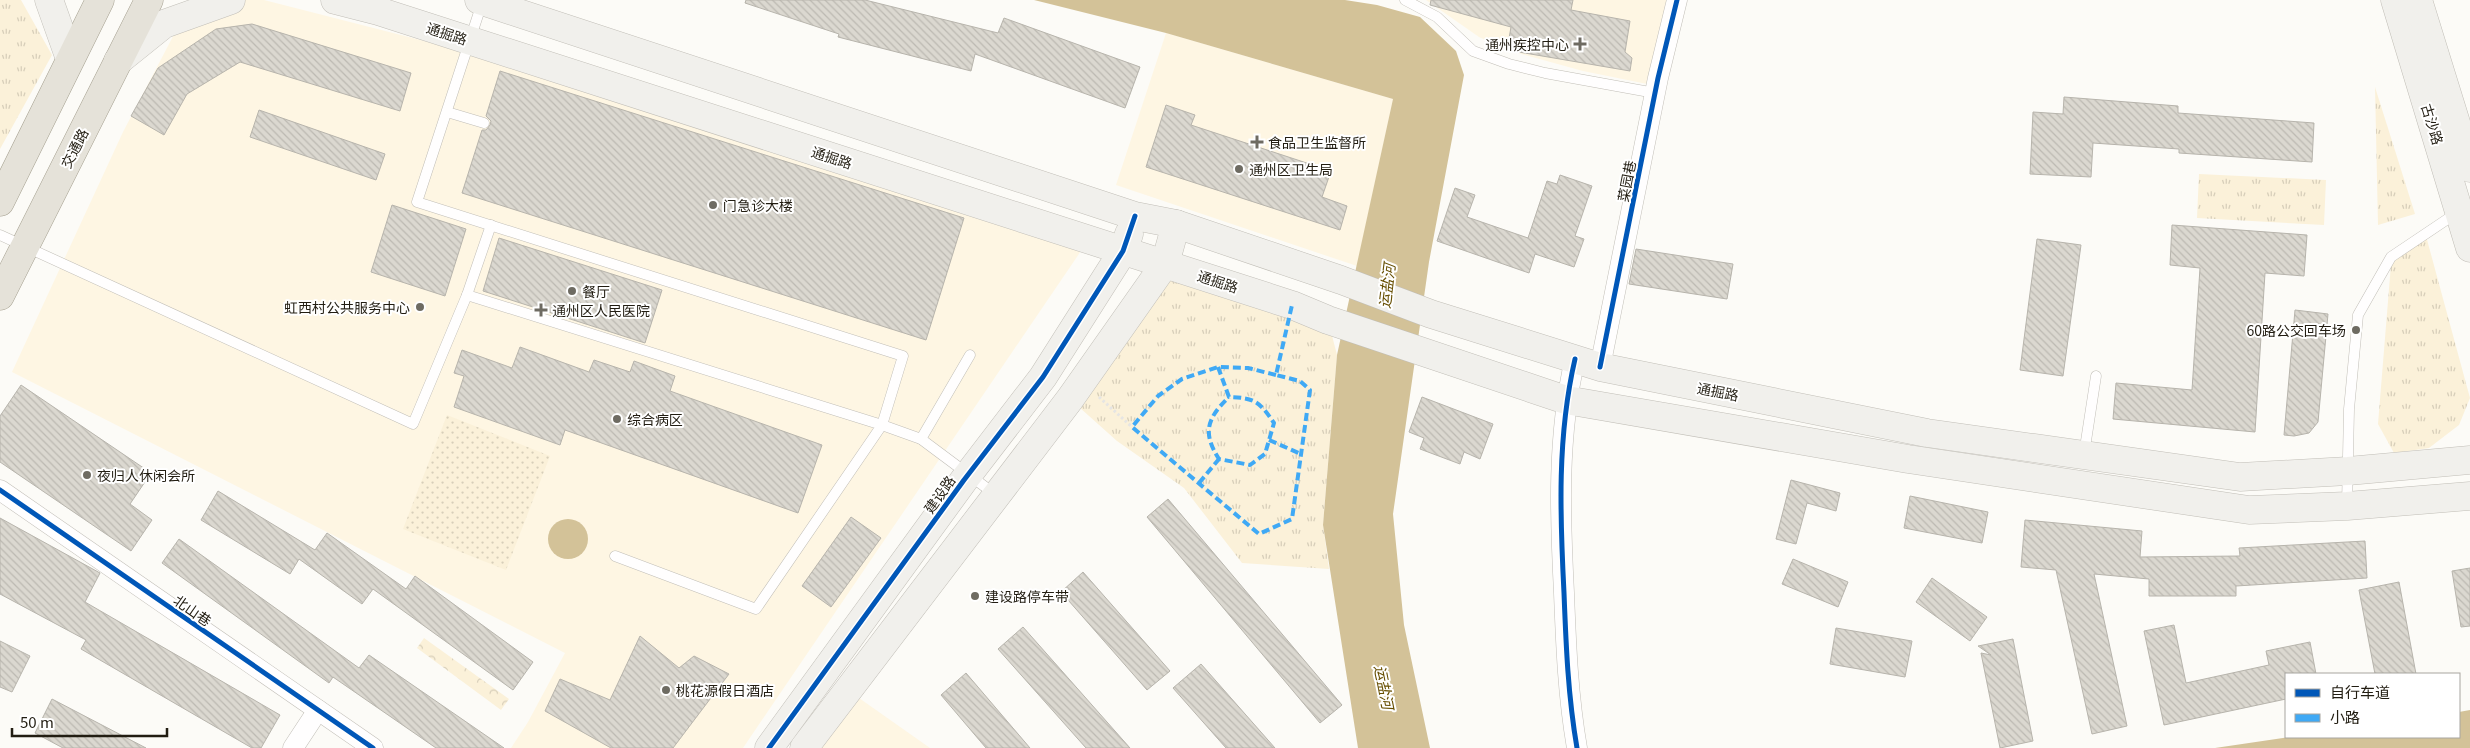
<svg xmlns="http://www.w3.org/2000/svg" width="2470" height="748" font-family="Georgia,'Noto Sans SC',serif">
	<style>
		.built { fill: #fef6e3 }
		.grass { fill: url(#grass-tufts) }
		.forest { fill: url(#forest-crowns) }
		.garden { fill: url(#garden-dots) }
		.water { fill: #d3c298 }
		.building { fill: url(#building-back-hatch); stroke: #b7b4ac }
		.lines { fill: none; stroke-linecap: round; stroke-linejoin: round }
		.lane-casing { stroke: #c1beb7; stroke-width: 11 }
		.street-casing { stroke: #c1beb7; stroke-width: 21 }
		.secondary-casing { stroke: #c1beb7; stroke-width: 29 }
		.primary-casing { stroke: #a5a090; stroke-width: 29 }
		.path { stroke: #e6e5e3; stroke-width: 3; stroke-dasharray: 2.5 2.5; stroke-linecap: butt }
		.lane { stroke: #fffefe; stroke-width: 10 }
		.street { stroke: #fffefe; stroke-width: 20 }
		.secondary { stroke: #f1f0ec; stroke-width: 28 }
		.primary { stroke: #e5e2d9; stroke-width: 28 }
		.quiet { stroke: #3fa9f5; stroke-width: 4; stroke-dasharray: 8 4; stroke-linecap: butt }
		.cycleway-casing { stroke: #fff; stroke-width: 8 }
		.cycleway { stroke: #0057b8; stroke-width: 5 }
		.poi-dot { fill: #6e6b62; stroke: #fff; stroke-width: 2 }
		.labels { text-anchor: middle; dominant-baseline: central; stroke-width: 4; stroke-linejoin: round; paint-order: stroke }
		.street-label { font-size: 14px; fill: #221d12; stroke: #fff }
		.poi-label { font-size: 14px; fill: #221d12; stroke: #fff; text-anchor: start }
		.water-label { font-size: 15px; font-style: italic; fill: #664e01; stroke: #fff }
	</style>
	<defs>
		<pattern id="grass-tufts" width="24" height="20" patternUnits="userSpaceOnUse" patternTransform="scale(1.25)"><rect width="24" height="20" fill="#fbf1d9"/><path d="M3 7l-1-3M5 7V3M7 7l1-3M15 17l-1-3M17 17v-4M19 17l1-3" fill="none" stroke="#d7ceb9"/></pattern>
		<pattern id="forest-crowns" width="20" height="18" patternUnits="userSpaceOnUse" patternTransform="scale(1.25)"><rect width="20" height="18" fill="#fbf1d9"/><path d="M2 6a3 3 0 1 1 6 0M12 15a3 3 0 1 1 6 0" fill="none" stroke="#d7ceb9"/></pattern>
		<pattern id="garden-dots" width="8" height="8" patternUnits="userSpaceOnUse" patternTransform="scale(1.25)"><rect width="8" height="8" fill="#fbf1d9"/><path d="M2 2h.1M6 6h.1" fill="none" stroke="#d7ceb9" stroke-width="1.8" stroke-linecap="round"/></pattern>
		<pattern id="building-back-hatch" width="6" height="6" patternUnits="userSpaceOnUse" patternTransform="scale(1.25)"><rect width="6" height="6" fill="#dbd8d0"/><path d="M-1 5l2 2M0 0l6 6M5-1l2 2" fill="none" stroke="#bcb9b2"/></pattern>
	</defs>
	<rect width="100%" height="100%" fill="#fcfbf7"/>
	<!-- built -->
	<g class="built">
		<polygon points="192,0 264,0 440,45 1083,248 743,748 511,748 528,722 565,653 12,372 123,132"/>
		<polygon points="1426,0 1677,0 1657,86 1583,71 1507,50 1479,37"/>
		<polygon points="1166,33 1393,99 1357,266 1116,185"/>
		<polygon points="849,691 930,748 804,748"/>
	</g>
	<!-- grass -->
	<g class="grass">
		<polygon points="0,0 21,0 52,55 0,149"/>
		<polygon points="2375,87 2415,214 2378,225"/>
		<polygon points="2199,174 2326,180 2324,225 2197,218"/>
		<polygon points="2426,236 2470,398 2459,425 2429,448 2394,453 2378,424 2392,252"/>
		<polygon points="1165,264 1328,320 1337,355 1323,525 1329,569 1242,563 1184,488 1117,441 1070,399"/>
	</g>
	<!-- forest -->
	<polygon class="forest" points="424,638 509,699 501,710 417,648"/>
	<!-- garden -->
	<polygon class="garden" points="447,415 550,456 506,570 403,529"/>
	<!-- water -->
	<g class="water">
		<polygon points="1034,0 1345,0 1377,5 1420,17 1456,51 1464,75 1429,262 1393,514 1404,625 1430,748 1358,748 1323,525 1337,355 1393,99 1166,33"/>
		<circle cx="568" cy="539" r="20"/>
		<polygon points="2470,710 2470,748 2215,748 2290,737 2459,737 2459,712"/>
	</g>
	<!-- building -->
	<g class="building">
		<polygon points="746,0 865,0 998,33 1004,18 1140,67 1125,108 975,54 971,71 838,37 839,34 745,3"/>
		<polygon points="1431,0 1573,0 1571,10 1630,21 1625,52 1632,58 1630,71 1507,50 1511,27 1430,5"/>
		<polygon points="252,24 411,73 400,111 240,62 187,94 164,135 131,116 158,68 216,29"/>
		<polygon points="500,71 964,218 926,340 462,193 482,130 486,130 490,125 491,121 486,116"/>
		<polygon points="2064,97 2178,106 2178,113 2314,123 2312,162 2179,153 2179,149 2093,143 2091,177 2030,174 2033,112 2063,114"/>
		<polygon points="1166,105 1195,115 1191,125 1331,171 1322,197 1347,206 1340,230 1146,167"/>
		<polygon points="259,110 385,154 376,180 250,137"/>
		<polygon points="1560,175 1592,186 1575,236 1584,239 1574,267 1535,254 1529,273 1437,241 1455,188 1475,195 1467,217 1528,238 1547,181 1557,184"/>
		<polygon points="392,205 466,229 445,296 371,272"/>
		<polygon points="2172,225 2307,235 2304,276 2265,273 2255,432 2113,419 2116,383 2192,390 2200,268 2170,265"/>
		<polygon points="499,238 662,290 645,343 483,291"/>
		<polygon points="2037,239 2081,245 2063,376 2020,370"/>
		<polygon points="1636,249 1733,264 1727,299 1629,284"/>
		<polygon points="2295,310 2328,314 2318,422 2309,433 2294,436 2284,435"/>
		<polygon points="520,347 589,372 594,360 630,372 634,361 675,376 670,391 822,445 798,513 565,430 560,445 454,407 464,376 454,373 462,350 512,368"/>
		<polygon points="21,385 151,473 130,504 152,520 131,551 0,462 0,416"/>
		<polygon points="1422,397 1493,424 1480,459 1464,452 1460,464 1420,449 1424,438 1409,432"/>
		<polygon points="1791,480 1840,493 1836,511 1807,503 1796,544 1776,539"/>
		<polygon points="218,491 315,550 327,533 406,589 415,576 533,662 513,690 373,589 362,604 299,559 290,574 201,520"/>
		<polygon points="1910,496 1988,512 1982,543 1904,528"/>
		<polygon points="1168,499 1342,705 1320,723 1147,517"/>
		<polygon points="851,517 881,538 831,607 802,586"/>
		<polygon points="0,518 100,573 85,602 280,715 261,748 252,748 81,649 86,640 0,594"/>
		<polygon points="2025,520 2142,531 2140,557 2240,556 2239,548 2365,541 2367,578 2236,586 2236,596 2149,596 2149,579 2094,574 2127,726 2092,734 2056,570 2021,567"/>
		<polygon points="179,539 359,668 369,655 504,748 436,748 333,677 329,683 162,563"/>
		<polygon points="1793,559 1848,582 1838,607 1782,584"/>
		<polygon points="2470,568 2470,626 2461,627 2452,571"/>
		<polygon points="1083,572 1170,671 1147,690 1061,592"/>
		<polygon points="1932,578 1987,617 1970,641 1916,602"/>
		<polygon points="2399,582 2416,674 2375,674 2359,590"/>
		<polygon points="2174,625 2186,683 2269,665 2266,651 2310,642 2316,674 2286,674 2286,699 2164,725 2144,631"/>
		<polygon points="1023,627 1130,748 1086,748 998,649"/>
		<polygon points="1836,628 1912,641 1905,677 1830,664"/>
		<polygon points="640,636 679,668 694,656 729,674 673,748 611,748 545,711 560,679 610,700"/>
		<polygon points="2013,639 2033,741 2000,748 1981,653 1991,655 1978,646"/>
		<polygon points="0,641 30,656 12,692 0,687"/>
		<polygon points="1201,664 1275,748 1226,748 1173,688"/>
		<polygon points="966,673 1030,748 986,748 941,695"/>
		<polygon points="52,699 146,748 63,748 35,733"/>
	</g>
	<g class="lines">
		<defs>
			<g id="lane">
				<polyline points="1405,0 1437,17 1473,51 1509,64 1545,73 1655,93"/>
				<polyline points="482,3 417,202 903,356 882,425 921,439 996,495"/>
				<polyline points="447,112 484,123"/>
				<polyline points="0,235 413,424 467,295 882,425 756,609 615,556"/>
				<polyline points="467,295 491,225"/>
				<polyline points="921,439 970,355"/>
				<polyline points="2084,454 2096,376"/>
				<polyline points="2347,505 2349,409 2358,315 2391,257 2458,212"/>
			</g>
			<g id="street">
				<path d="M1575 359C1557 437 1560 515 1564 593 1566 645 1568 696 1577 748"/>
				<polyline points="1600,367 1658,78 1677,0"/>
				<polyline points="0,490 373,748"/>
				<polyline points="293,748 318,710"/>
			</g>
			<g id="secondary">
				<polyline points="49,0 70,59"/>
				<polyline points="335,0 378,11 1292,305 1328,320 1566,400 1908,459 2249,510 2347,506 2470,496"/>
				<polyline points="479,0 1135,216 1176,224 1341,280 1431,314 1600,367 1927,433 2240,477 2348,471 2470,460"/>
				<polyline points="2395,0 2470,248"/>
				<polyline points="2418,0 2470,168"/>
				<polyline points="118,61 164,24 231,0"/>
				<polyline points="769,748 964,480 1043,377 1123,251 1129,234"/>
				<polyline points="804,748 1070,399 1165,264 1176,224"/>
			</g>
			<g id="primary">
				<polyline points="0,202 100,0"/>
				<polyline points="0,296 149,0"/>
			</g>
		</defs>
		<!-- lane casing -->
		<use href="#lane" class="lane-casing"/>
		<!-- street casing -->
		<use href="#street" class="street-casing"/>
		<!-- secondary casing -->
		<use href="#secondary" class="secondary-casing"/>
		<!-- primary casing -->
		<use href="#primary" class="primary-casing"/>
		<!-- path -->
		<polyline class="path" points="1099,397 1132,427"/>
		<!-- lane -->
		<use href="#lane" class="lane"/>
		<!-- street -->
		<use href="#street" class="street"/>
		<!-- secondary -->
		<use href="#secondary" class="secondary"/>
		<!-- primary -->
		<use href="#primary" class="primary"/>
		<!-- quiet -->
		<g class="quiet">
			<path d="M1218 367 1229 397C1255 398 1259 401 1274 423L1265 454 1250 465 1219 459C1202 433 1207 418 1229 397"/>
			<polyline points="1276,375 1248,368 1218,367 1182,379 1158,396 1132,427 1259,534 1292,519 1310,390 1300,381 1276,375 1292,305"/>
			<polyline points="1269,440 1301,454"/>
			<polyline points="1199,483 1219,459"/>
		</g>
		<defs>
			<g id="cycleway">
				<path d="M1575 359C1557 437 1560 515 1564 593 1566 645 1568 696 1577 748"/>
				<polyline points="1600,367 1658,78 1677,0"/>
				<polyline points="0,490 373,748"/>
				<polyline points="769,748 964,480 1043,377 1123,251 1135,216"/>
			</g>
		</defs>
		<!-- cycleway casing -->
		<use href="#cycleway" class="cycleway-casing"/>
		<!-- cycleway -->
		<use href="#cycleway" class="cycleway"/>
	</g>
	<!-- markers -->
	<g class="poi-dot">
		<path d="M1577.5 36.5h5v5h5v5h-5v5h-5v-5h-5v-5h5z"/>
		<path d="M1254.5 134.5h5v5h5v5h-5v5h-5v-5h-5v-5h5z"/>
		<circle cx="1239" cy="169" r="5"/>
		<circle cx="713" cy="205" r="5"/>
		<circle cx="572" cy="291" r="5"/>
		<circle cx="420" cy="307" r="5"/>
		<path d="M538.5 302.5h5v5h5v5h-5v5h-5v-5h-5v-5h5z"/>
		<circle cx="2356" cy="330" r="5"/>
		<circle cx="617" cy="419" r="5"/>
		<circle cx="87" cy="475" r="5"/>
		<circle cx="975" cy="596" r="5"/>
		<circle cx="666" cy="690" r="5"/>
	</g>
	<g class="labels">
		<!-- street labels -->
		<g class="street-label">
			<text transform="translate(447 33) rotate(18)">通掘路</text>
			<text transform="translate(2433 124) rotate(73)">古沙路</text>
			<text transform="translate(74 148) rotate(-63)">交通路</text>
			<text transform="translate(832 157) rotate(18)">通掘路</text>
			<text transform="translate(1626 181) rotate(-79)">菜园巷</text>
			<text transform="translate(1218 281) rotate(18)">通掘路</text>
			<text transform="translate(1718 391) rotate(11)">通掘路</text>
			<text transform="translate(939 494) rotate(-55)">建设路</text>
			<text transform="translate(193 610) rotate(35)">北山巷</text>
		</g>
		<!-- poi labels -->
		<g class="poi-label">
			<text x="1569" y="44" text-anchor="end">通州疾控中心</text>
			<text x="1268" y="142">食品卫生监督所</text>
			<text x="1249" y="169">通州区卫生局</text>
			<text x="723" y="205">门急诊大楼</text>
			<text x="582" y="291">餐厅</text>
			<text x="410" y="307" text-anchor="end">虹西村公共服务中心</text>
			<text x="552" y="310">通州区人民医院</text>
			<text x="2346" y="330" text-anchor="end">60路公交回车场</text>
			<text x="627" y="419">综合病区</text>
			<text x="97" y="475">夜归人休闲会所</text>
			<text x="985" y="596">建设路停车带</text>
			<text x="676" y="690">桃花源假日酒店</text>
		</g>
		<!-- water labels -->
		<g class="water-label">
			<text transform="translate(1386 286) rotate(-83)">运盐河</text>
			<text transform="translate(1385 687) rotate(79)">运盐河</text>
		</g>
	</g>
	<!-- legend -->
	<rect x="2285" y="673" width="175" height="65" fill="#ffffff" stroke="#a7a5a0"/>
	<rect x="2295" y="689" width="25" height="8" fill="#0057b8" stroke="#a7a5a0"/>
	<text x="2330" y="698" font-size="15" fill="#221d12">自行车道</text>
	<rect x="2295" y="714" width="25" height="8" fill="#3fa9f5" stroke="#a7a5a0"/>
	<text x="2330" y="723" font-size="15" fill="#221d12">小路</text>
	<!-- scale -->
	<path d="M12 728v8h155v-8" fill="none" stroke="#221d12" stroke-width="2.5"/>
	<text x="20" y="728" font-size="15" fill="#221d12" stroke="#ffffff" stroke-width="4" paint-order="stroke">50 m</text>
</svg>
